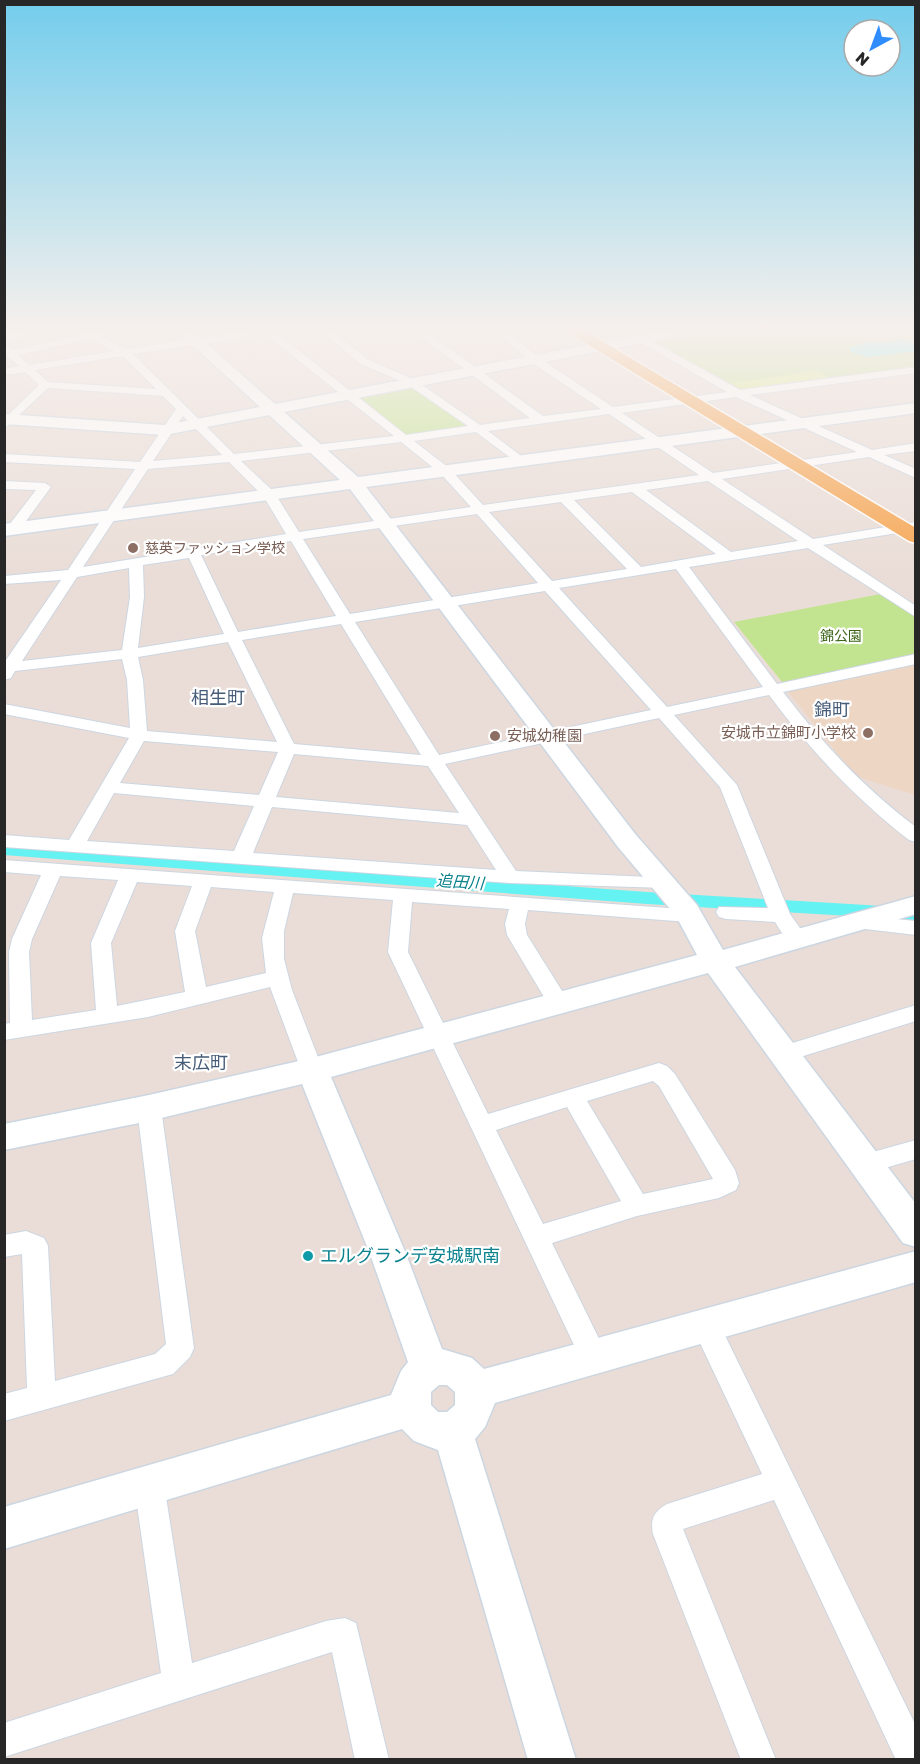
<svg xmlns="http://www.w3.org/2000/svg" width="920" height="1764" font-family="Rubik,'Noto Sans JP',sans-serif">
	<style>
		.education { fill: #eed6c5 }
		.green { fill: #c2e490 }
		.pitch { fill: #dced8b }
		.water { fill: #64f2f3 }
		.lines { fill: none; stroke-linecap: round; stroke-linejoin: round }
		.canal { fill: #64f2f3; fill-rule: evenodd }
		.street-casing { stroke: #ccd6e1; stroke-width: 2 }
		.secondary-casing { stroke: #ccd6e1; stroke-width: 3 }
		.primary-casing { stroke: #fff; stroke-width: 3 }
		.street { fill: #fff; fill-rule: evenodd }
		.secondary { fill: #fff; fill-rule: evenodd }
		.primary { fill: #f6a551; fill-rule: evenodd }
		.education-dot { fill: #8d6e63; stroke: #fff; stroke-width: 2 }
		.culture-dot { fill: #0f9aa8; stroke: #fff; stroke-width: 2 }
		.labels { text-anchor: middle; dominant-baseline: central; stroke-width: 4.5; stroke-linejoin: round; paint-order: stroke }
		.far-education-label { font-size: 14px; fill: #785e54; stroke: #fff; text-anchor: start }
		.far-park-label { font-size: 14px; fill: #3a6416; stroke: #fff }
		.education-label { font-size: 15px; fill: #785e54; stroke: #fff; text-anchor: end }
		.water-label { font-size: 16px; font-style: italic; fill: #09818c; stroke: #fff }
		.quarter-label { font-size: 18px; fill: #465c78; stroke: #fff }
		.near-culture-label { font-size: 18px; fill: #0d838f; stroke: #fff; text-anchor: start }
	</style>
	<rect width="100%" height="100%" fill="#eaddd7"/>
	<!-- education -->
	<polygon class="education" points="915,663 915,795 855,776 786,689"/>
	<!-- green -->
	<g class="green">
		<polygon points="706,328 915,328 915,369 745,393 648,340"/>
		<polygon points="410,385 479,429 404,438 356,395"/>
		<polygon points="886,593 915,615 915,655 782,682 734,622"/>
	</g>
	<!-- pitch -->
	<polygon class="pitch" points="818,371 832,380 745,392 731,383"/>
	<!-- water -->
	<polygon class="water" points="900,338 915,343 915,351 868,357 851,352 849,348 867,342 892,342"/>
	<g class="lines">
		<!-- canal -->
		<polygon class="canal" points="4,845 647,892 916,908 916,920 647,904 4,855"/>
		<defs>
			<g id="street">
				<polygon points="23,328 22,330 4,335 4,329"/>
				<path d="M69 328C78 328 85 332 93 332 103 333 119 328 132 328L101 337 127 349 259 328H310L278 334 406 435 468 426 407 384 359 363 318 328H329L367 359 415 380 480 425 530 418 409 328H421L543 416 601 409 531 362 492 328H503L539 358 613 407 727 392 638 341V337L642 336 740 390 916 367V373L750 395 872 450 916 443V451L884 455 916 469V478L869 457 722 479 813 539 916 522V530L823 545 916 606V617L808 548 689 567 777 684 916 654V664L783 692C822 743 864 788 916 827V842L909 840C855 798 810 750 769 695L674 715 737 785 790 914 807 938 804 943C788 947 783 934 775 922L726 919 719 917 716 912 719 907 768 908 720 787 659 718 445 764 516 871 672 878 675 882 672 886 665 888 510 883 4 847V835L69 840 129 738 4 714V704L130 728 127 680 122 659 15 671 11 678 4 680V663L61 580 4 584V576L68 570 135 469 4 462V454L140 462 176 409 163 396 48 388 4 429V419L39 385 25 372 4 375V369L19 366 4 353V344L13 350 81 335ZM266 335 394 436 234 454 133 354ZM90 339 114 351 29 365 18 355ZM123 356 156 389 48 382 35 370ZM736 397 857 452 713 473 622 413ZM609 414 699 475 483 505 449 468 414 441 476 432 520 465 526 461 524 458 488 431ZM183 416 222 455 153 461ZM401 442 441 474 471 507 299 532 274 492 241 461ZM229 462 264 497 286 534 83 567 148 469ZM708 481 798 541 731 552 646 490ZM632 492 716 554 641 567 574 500ZM561 502 627 569 552 581 489 512ZM477 514 538 583 350 614 303 539ZM291 541 336 616 238 632 201 555ZM189 558 224 634 138 648 144 597 143 565ZM129 568 130 597 122 650 22 661 77 577ZM676 569 763 687 667 707 559 588ZM545 591 651 710 439 755 355 622ZM341 624 421 755 294 744 242 640ZM228 642 277 742 147 731 143 680 138 657ZM144 741 278 752 259 795 120 783ZM294 754 428 766 459 813 276 797ZM114 793 254 806 234 851 87 841ZM272 807 467 825 496 870 253 853Z"/>
				<polygon points="4,481 45,483 51,487 18,532 13,533 6,529 36,490 4,489"/>
				<path d="M4 860 696 910 699 915 696 920 689 922 528 910 525 924 527 935 569 1002 566 1007 558 1010 550 1007 507 935 505 924 509 909 412 902 408 952 488 1114 659 1063 667 1066 675 1074 735 1170 739 1183 736 1190 719 1198 637 1216 552 1243 607 1355 603 1364 593 1368 583 1364 388 952 393 900 293 893 284 931V959L292 990 323 1070 320 1076 312 1079 304 1076 301 1070 270 987 148 1017 4 1040V1024L10 1023 9 952 12 939 41 875 4 872ZM60 876 118 880 91 943 96 1010 32 1020 29 952 32 939ZM137 882 192 886 175 931 185 992 117 1006 111 943ZM211 887 274 892 262 938 266 973 206 987 195 931ZM653 1081 659 1086 713 1179 643 1194 587 1101ZM567 1107 621 1201 543 1224 496 1130Z"/>
				<polygon points="855,915 916,921 916,935 848,927 845,922 848,917"/>
				<polygon points="916,1005 916,1021 784,1062 776,1060 773,1054 776,1048"/>
				<polygon points="149,1099 157,1102 161,1108 194,1348 190,1357 173,1374 4,1421 4,1394 27,1388 22,1254 4,1257 4,1235 26,1231 44,1238 48,1246 55,1381 155,1354 166,1344 137,1108 141,1102"/>
				<polygon points="916,1140 916,1159 864,1174 855,1171 852,1164 855,1157"/>
				<path d="M705 1312 715 1315 916 1726V1760H896L774 1500 683 1529 776 1760H741L653 1534C650 1518 654 1512 667 1504L762 1474 691 1324 695 1315Z"/>
				<polygon points="149,1469 160,1474 164,1484 192,1663 326,1621 345,1618 356,1623 389,1760 355,1760 332,1652 4,1757 4,1723 161,1673 134,1484 138,1474"/>
			</g>
			<g id="secondary">
				<polygon points="28,328 53,328 51,331 4,342 4,334"/>
				<path d="M174 328H189L275 404 678 328H707L700 332 284 412 358 477 916 403V413L366 487 636 835 697 905 723 950 916 896V914L735 967 916 1204V1247L903 1243 708 973 331 1077 406 1254 442 1349 472 1358 484 1369 916 1251V1282L495 1403 485 1427 475 1439 576 1760H528L438 1450 414 1441 402 1429 4 1549V1507L391 1395 401 1371 408 1362 370 1254 302 1084 149 1121 4 1150V1124L149 1095 312 1058 697 955 676 916 618 847 350 489 4 536V524L340 480 269 415 165 435 4 424V414L165 425 260 407ZM439 1385H447L455 1392V1405L447 1412H438L431 1405V1392Z"/>
			</g>
			<polygon id="primary" points="561,328 580,328 916,528 916,543 909,541"/>
		</defs>
		<!-- street casing -->
		<use href="#street" class="street-casing"/>
		<!-- secondary casing -->
		<use href="#secondary" class="secondary-casing"/>
		<!-- primary casing -->
		<use href="#primary" class="primary-casing"/>
		<!-- street -->
		<use href="#street" class="street"/>
		<!-- secondary -->
		<use href="#secondary" class="secondary"/>
		<!-- primary -->
		<use href="#primary" class="primary"/>
	</g>
	<!-- sky -->
	<linearGradient id="sky" x2="0" y2="1"><stop stop-color="#73cdec"/><stop offset="0.57" stop-color="#f6f0ed"/><stop offset="1" stop-color="#f6f0ed" stop-opacity="0"/></linearGradient>
	<rect width="920" height="575" fill="url(#sky)"/>
	<!-- markers -->
	<g class="education-dot">
		<circle cx="133" cy="548" r="6"/>
		<circle cx="868" cy="733" r="6"/>
		<circle cx="495" cy="736" r="6"/>
	</g>
	<circle class="culture-dot" cx="308" cy="1256" r="6"/>
	<g class="labels">
		<!-- far-education labels -->
		<g class="far-education-label">
			<text x="145" y="548">慈英ファッション学校</text>
		</g>
		<!-- far-park labels -->
		<g class="far-park-label">
			<text x="841" y="636">錦公園</text>
		</g>
		<!-- education labels -->
		<g class="education-label">
			<text x="856" y="733">安城市立錦町小学校</text>
			<text x="507" y="736" text-anchor="start">安城幼稚園</text>
		</g>
		<!-- water labels -->
		<g class="water-label">
			<text transform="translate(460 882) rotate(4)">追田川</text>
		</g>
		<!-- quarter labels -->
		<g class="quarter-label">
			<text x="218" y="698">相生町</text>
			<text x="832" y="710">錦町</text>
			<text x="201" y="1063">末広町</text>
		</g>
		<!-- near-culture labels -->
		<g class="near-culture-label">
			<text x="320" y="1256">エルグランデ安城駅南</text>
		</g>
	</g>
	<!-- border -->
	<rect width="920" height="1764" fill="none" stroke="#272727" stroke-width="12"/>
	<!-- north arrow -->
	<g transform="translate(872 48) rotate(221)"><circle r="28" fill="#ffffff" stroke="#a9a9a9" stroke-width="1.5"/>
	<path d="M0-4.5L10 22L0 15L-10 22Z" fill="#2f8cff"/>
	<text y="-9" font-size="16" font-weight="bold" text-anchor="middle" fill="#272727">N</text>
	</g>
</svg>
